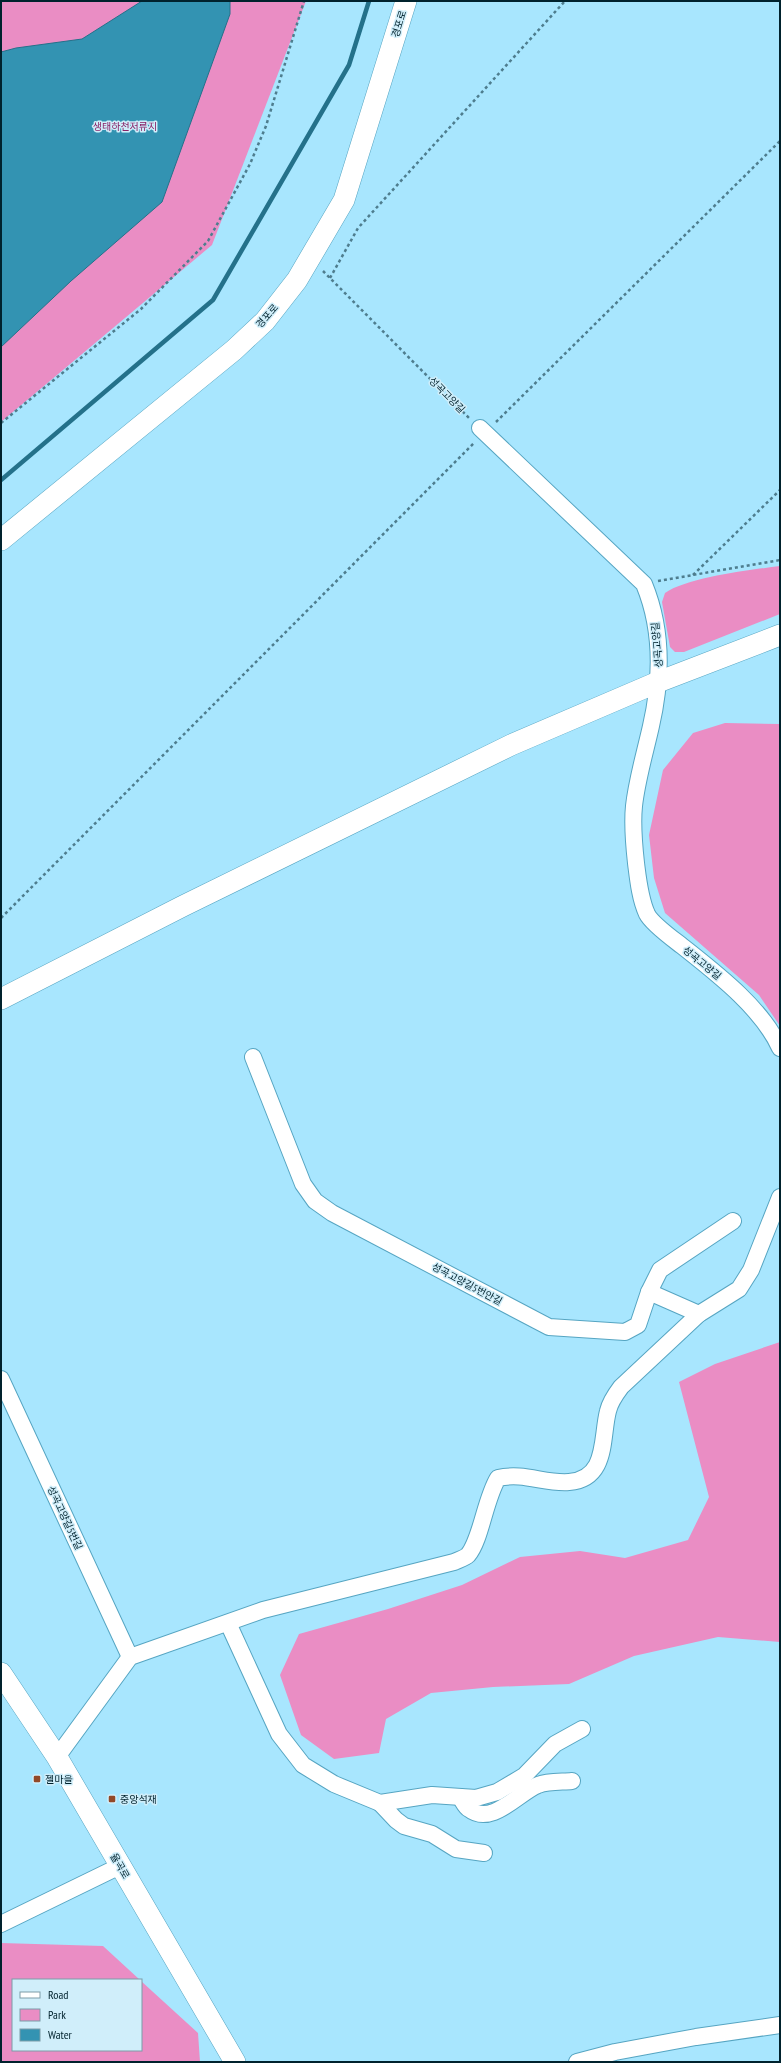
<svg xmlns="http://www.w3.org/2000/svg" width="781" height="2063" font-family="'PT Sans Narrow','Noto Sans KR',sans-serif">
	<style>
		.green { fill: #ea8dc4 }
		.water { fill: #3393b2; stroke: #24718a }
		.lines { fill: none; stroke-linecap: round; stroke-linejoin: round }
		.stream { stroke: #24718a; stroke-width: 4.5 }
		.minor-casing { stroke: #56a5c2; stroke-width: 18 }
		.tertiary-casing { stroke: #56a5c2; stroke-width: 22 }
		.path { stroke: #4e7d8e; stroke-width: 2.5; stroke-dasharray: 3 3; stroke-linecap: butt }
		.minor { stroke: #fff; stroke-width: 16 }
		.tertiary { stroke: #fff; stroke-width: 21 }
		.poi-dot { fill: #924928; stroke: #d0eefa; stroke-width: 1.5 }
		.labels { text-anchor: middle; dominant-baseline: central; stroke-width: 3; stroke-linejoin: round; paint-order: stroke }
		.street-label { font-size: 10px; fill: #00222d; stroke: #d0eefa }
		.park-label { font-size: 10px; fill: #882166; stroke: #d0eefa }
		.poi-label { font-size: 10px; fill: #00222d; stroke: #d0eefa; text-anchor: start }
	</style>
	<rect width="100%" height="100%" fill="#a8e6fe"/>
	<!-- green -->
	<g class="green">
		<polygon points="1,1 306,1 212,245 1,422"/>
		<path d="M780 566V614L684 652H675L670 647 662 602 665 593C689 577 750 570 780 566Z"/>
		<polygon points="725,723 780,724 780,1026 759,995 665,913 654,878 649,835 663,770 693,733"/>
		<polygon points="780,1342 780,1642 718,1637 634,1656 569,1684 493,1687 431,1693 386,1719 379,1753 334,1759 301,1735 280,1675 299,1634 388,1609 462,1585 520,1557 580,1551 625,1558 688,1540 709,1497 679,1382 715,1364"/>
		<polygon points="1,1943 103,1946 140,1980 13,1980 13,2050 141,2050 141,1981 198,2033 200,2062 1,2062"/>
	</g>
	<!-- water -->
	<polygon class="water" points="142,1 230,1 230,14 162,202 71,281 1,347 1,52 16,48 82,39"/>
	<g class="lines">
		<!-- stream -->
		<polyline class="stream" points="1,480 213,300 349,65 369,1"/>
		<defs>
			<g id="minor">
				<path d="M480 428 644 584C663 630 662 678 651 726 645 753 637 779 634 806 632 825 634 845 636 863 638 879 640 899 647 914 652 924 673 939 682 946 716 973 762 1008 780 1048"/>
				<polyline points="253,1057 303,1184 315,1201 332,1213 549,1327 625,1332 638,1325 649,1292 660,1270 733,1221"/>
				<polyline points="649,1292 699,1314"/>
				<polyline points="1,1379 130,1657"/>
				<polyline points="228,1623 279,1734 303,1765 334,1784 380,1803 432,1795 476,1798 497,1792 524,1776 555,1744 582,1729"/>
				<path d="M57 1757 130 1657 263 1610 454 1562C458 1560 465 1558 468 1555 481 1540 485 1499 498 1478 524 1472 545 1484 569 1482 608 1479 601 1438 608 1411 610 1402 615 1395 621 1387L699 1314 739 1289 751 1270 780 1197"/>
				<path d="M460 1797C463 1801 465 1807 469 1809 492 1827 519 1792 538 1785 548 1781 562 1782 572 1781"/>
				<polyline points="380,1803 396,1820 404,1826 432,1834 456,1849 484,1853"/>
				<polyline points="1,1924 120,1866"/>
				<polyline points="577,2062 615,2052 696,2037 780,2025"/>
			</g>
			<g id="tertiary">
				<polyline points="1,540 234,350 265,321 297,280 344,200 406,1"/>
				<polyline points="1,999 183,906 511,745 658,682 780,635"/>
				<polyline points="1,1673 57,1757 235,2062"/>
			</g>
		</defs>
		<!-- minor casing -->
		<use href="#minor" class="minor-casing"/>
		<!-- tertiary casing -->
		<use href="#tertiary" class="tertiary-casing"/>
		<!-- path -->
		<g class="path">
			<polyline points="323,271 470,419"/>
			<polyline points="330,278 358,228 565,1"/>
			<polyline points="496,422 780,141"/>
			<polyline points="1,423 141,309 208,241 250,164 266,126 304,1"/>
			<polyline points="693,575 780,490"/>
			<polyline points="658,581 780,560"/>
			<polyline points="1,918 475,442"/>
		</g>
		<!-- minor -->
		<use href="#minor" class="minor"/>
		<!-- tertiary -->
		<use href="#tertiary" class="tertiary"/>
	</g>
	<!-- markers -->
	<g class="poi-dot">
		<rect x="33" y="1775" width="8" height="8" rx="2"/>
		<rect x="108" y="1795" width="8" height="8" rx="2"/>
	</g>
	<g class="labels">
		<!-- street labels -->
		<g class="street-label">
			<text transform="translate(399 24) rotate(-73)">경포로</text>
			<text transform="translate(267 316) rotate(-49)">경포로</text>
			<text transform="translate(447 395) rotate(45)">성곡고양길</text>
			<text transform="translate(657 645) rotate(-95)">성곡고양길</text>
			<text transform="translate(702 963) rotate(39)">성곡고양길</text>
			<text transform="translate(467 1284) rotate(28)">성곡고양길5번안길</text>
			<text transform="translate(65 1518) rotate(65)">성곡고양길5번길</text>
			<text transform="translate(120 1866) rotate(60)">율곡로</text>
		</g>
		<!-- park labels -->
		<g class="park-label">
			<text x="125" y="126">생태하천저류지</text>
		</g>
		<!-- poi labels -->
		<g class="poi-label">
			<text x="45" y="1779">젤마을</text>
			<text x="120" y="1799">중앙석재</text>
		</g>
	</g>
	<!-- border -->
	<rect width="781" height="2063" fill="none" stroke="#00222d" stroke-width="4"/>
	<!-- legend -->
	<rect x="12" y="1979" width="130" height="72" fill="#d0eefa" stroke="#7d9ca8"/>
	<rect x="20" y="1992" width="20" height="6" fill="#ffffff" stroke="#7d9ca8"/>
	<text x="48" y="1999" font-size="12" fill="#00222d">Road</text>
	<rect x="20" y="2009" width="20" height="12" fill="#ea8dc4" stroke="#7d9ca8"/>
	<text x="48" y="2019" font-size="12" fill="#00222d">Park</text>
	<rect x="20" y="2029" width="20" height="12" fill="#3393b2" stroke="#7d9ca8"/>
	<text x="48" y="2039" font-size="12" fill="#00222d">Water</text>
</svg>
